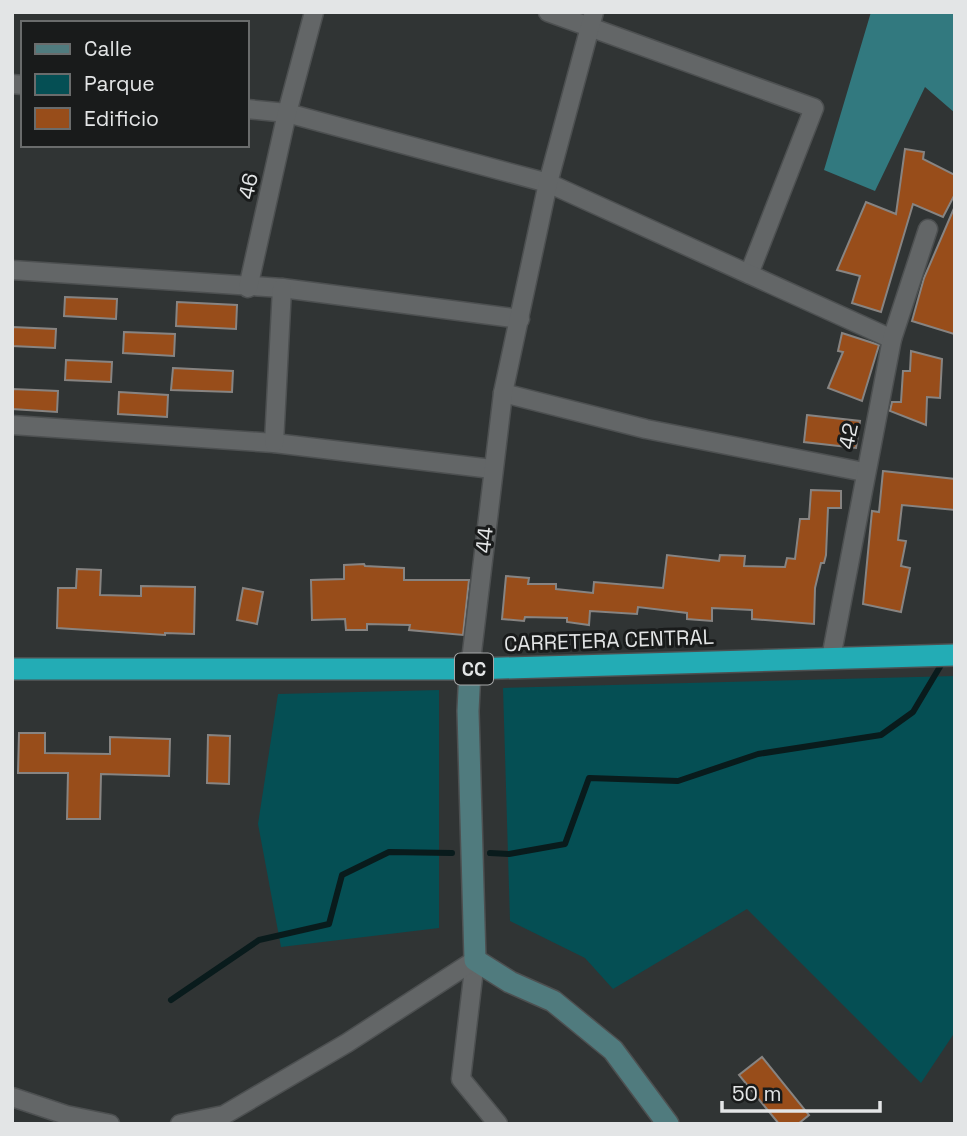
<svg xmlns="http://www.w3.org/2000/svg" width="967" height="1136" font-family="'Space Grotesk',sans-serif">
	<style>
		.green { fill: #054f54 }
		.forest { fill: #32797f }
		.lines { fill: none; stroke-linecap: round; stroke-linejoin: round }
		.stream { stroke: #091b1c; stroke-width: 6 }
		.building { fill: #984d1a; stroke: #878482; stroke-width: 2 }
		.street-casing { stroke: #4d5051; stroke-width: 21 }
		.secondary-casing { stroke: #4d5051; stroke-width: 24 }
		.highway-casing { stroke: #4d5051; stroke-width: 24 }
		.street { stroke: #636667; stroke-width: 18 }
		.secondary { stroke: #507b7e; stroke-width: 21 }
		.highway { stroke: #23acb5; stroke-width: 21 }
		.labels { text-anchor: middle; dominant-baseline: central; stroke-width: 6; stroke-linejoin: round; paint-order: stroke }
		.shield { fill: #191b1b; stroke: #a6a8a9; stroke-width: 2 }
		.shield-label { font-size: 19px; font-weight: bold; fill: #e3e5e6 }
		.street-label { font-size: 21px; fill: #e3e5e6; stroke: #191b1b }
	</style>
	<rect width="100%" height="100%" fill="#303434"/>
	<!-- green -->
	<g class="green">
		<polygon points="955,676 955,1032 921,1083 747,909 613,989 585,958 510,921 503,688"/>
		<polygon points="439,690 439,928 281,947 258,824 278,694"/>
	</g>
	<!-- forest -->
	<polygon class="forest" points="871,12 955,12 955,113 925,87 875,191 824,170"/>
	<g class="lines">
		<!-- stream -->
		<g class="stream">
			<polyline points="490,853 509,854 565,844 589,778 678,781 758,754 881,735 913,712 944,660"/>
			<polyline points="171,1000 259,940 329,924 342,875 389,852 452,853"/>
		</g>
	</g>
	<!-- building -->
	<g class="building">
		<polygon points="905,149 924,152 923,159 955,175 955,194 943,217 913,204 881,312 852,303 860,276 837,270 866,202 896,214"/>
		<polygon points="955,206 955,300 954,334 912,321 924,278"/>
		<polygon points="65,297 117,299 116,319 64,316"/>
		<polygon points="177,302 237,305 236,329 176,326"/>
		<polygon points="12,327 56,329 55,348 12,346"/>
		<polygon points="124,332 175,334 174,356 123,353"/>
		<polygon points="842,333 879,345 862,401 828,388 843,352 838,351"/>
		<polygon points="911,351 942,359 940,398 927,397 926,425 890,411 892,402 901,402 903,371 910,371"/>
		<polygon points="66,360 112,362 111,382 65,380"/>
		<polygon points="173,368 233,371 232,392 171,390"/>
		<polygon points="12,389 58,391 57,412 12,409"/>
		<polygon points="119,392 168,395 167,417 118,414"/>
		<polygon points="807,415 860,421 856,448 804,442"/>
		<polygon points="883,471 955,479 955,510 902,505 898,540 906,541 901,566 910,568 901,612 863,604 872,511 879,512"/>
		<polygon points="811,490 841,491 841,508 828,508 826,555 824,563 821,563 815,588 814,624 752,619 752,610 712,608 712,621 687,619 687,613 638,607 637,614 590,611 589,625 567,622 567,618 525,617 524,621 502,619 506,576 529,578 528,584 556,584 556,589 593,593 594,582 663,588 667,555 719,561 720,555 745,556 744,566 785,567 787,558 795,559 800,519 809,519"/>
		<polygon points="364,564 365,566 404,568 404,580 469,580 463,635 409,630 410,625 367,624 367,630 346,630 345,619 312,620 311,580 344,579 344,565"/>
		<polygon points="77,569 101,570 100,595 141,596 141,586 195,587 194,634 165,633 165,635 57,628 58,588 76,588"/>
		<polygon points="243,588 263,592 257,624 237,620"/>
		<polygon points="19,733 45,733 45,753 110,754 110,737 170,739 169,776 101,774 100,819 67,819 68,773 18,773"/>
		<polygon points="208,735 230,736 229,784 207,783"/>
		<polygon points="762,1057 809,1115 798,1124 779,1124 739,1075"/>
	</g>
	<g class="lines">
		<defs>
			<g id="street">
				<polyline points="548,12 814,108 749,274"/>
				<polyline points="12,84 23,85"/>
				<polyline points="247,109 287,113 548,183 892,339"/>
				<polyline points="12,270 282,288 520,319"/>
				<polyline points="248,288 287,113 314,12"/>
				<polyline points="503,393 646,429 864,472"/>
				<polyline points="12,425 274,443 492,469"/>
				<polyline points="274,443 282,288"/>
				<polyline points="831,658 892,339 928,229"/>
				<polyline points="470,669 503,393 548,183 594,12"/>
				<polyline points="475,960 461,1079 498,1124"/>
				<polyline points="12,1097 66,1115 110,1124"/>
				<polyline points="180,1124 224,1115 347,1043 475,960"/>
			</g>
			<polyline id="secondary" points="470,669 468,711 475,960 510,982 553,1001 613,1050 668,1124"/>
			<polyline id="highway" points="12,669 470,669 955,655"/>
		</defs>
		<!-- street casing -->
		<use href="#street" class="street-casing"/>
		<!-- secondary casing -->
		<use href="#secondary" class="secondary-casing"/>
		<!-- highway casing -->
		<use href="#highway" class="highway-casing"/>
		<!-- street -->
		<use href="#street" class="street"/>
		<!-- secondary -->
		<use href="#secondary" class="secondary"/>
		<!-- highway -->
		<use href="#highway" class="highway"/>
	</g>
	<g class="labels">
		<!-- shield labels -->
		<rect class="shield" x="455" y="653.5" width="38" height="31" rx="5"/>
		<g class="shield-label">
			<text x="474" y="669">CC</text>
		</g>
		<!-- street labels -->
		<g class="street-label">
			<text transform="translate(248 186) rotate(-77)">46</text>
			<text transform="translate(848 436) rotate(-78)">42</text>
			<text transform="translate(484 540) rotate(-84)">44</text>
			<text transform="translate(609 640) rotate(-2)">CARRETERA CENTRAL</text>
		</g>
	</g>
	<!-- border -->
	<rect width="967" height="1136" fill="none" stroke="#e3e5e6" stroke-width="28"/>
	<!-- legend -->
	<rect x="21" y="21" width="228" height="126" fill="#191b1b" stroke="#6a6c6c" stroke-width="2"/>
	<rect x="35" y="44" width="35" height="10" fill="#507b7e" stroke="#6a6c6c" stroke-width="2"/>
	<text x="84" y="56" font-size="21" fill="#e3e5e6">Calle</text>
	<rect x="35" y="74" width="35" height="21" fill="#054f54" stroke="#6a6c6c" stroke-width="2"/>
	<text x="84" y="91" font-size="21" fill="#e3e5e6">Parque</text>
	<rect x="35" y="108" width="35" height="21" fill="#984d1a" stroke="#6a6c6c" stroke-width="2"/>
	<text x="84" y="126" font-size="21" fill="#e3e5e6">Edificio</text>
	<!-- scale -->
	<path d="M722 1101v10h158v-10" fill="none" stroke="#e3e5e6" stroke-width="3.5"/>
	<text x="732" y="1101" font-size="21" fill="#e3e5e6" stroke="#191b1b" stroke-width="5" paint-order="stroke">50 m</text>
</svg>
